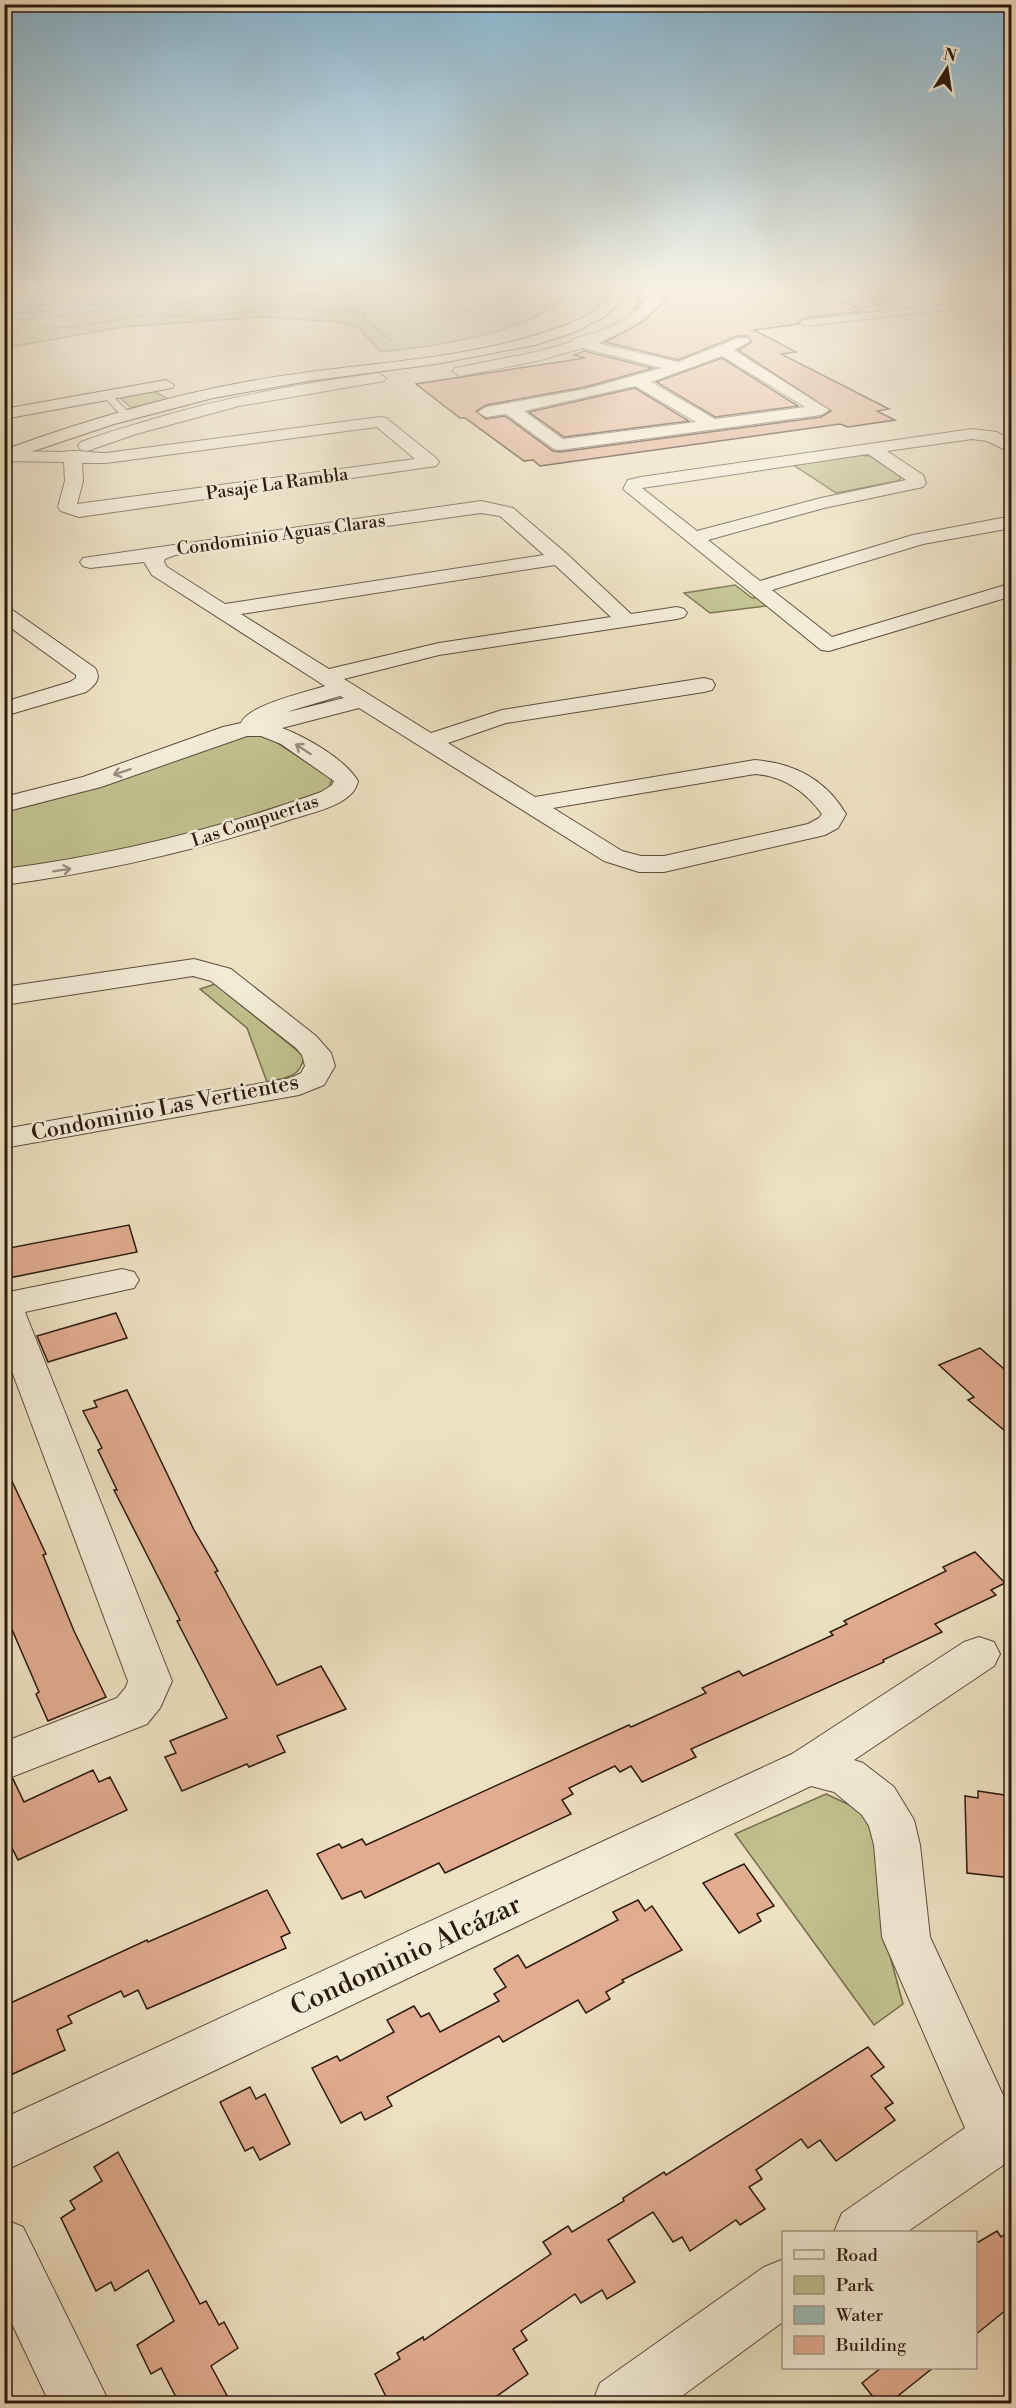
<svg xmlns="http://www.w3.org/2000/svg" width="1016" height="2408" font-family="'Libre Bodoni',serif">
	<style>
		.green { fill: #c0c18e; stroke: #766e4e; stroke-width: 1.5 }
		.water { fill: #9abdb7; stroke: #6e7c74; stroke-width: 1.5 }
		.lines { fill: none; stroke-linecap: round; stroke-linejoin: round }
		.shore { stroke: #646c63; stroke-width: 1.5 }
		.building { fill: #e1ac90; stroke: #2d1a0f; stroke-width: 1.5 }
		.lane-casing { stroke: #5d4c3c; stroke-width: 2 }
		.street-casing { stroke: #5d4c3c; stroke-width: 2 }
		.secondary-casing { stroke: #2d1a0f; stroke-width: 2 }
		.path { stroke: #2d1a0f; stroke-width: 1.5; stroke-dasharray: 1 1.5; stroke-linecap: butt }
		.lane { fill: #f3ecd7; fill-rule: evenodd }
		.street { fill: #f3ecd7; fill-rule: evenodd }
		.secondary { fill: #f3ecd7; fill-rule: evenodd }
		.oneway { stroke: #9a8e7d }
		.labels { text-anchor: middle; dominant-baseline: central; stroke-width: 5; stroke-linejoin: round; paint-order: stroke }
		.far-street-label { font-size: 18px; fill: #2d1a0f; stroke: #f3ecd7 }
		.street-label { font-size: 22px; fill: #2d1a0f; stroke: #f3ecd7 }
		.near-street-label { font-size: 27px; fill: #2d1a0f; stroke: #f3ecd7 }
	</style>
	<rect width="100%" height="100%" fill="#ede1c1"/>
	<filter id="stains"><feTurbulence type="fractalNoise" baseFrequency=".00333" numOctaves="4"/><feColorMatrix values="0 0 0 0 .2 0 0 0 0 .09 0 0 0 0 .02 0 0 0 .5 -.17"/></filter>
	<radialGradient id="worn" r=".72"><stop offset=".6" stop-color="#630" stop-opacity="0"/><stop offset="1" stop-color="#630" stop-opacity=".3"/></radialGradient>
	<!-- green -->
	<g class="green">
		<path d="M5 291H574C523 336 445 344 381 352L358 327 339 322 264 317 122 327 5 348Z"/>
		<polygon points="150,389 168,399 132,408 116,395"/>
		<polygon points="855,455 870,456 902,477 898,481 836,493 793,465"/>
		<polygon points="735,585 752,598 774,596 783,604 710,613 684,593"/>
		<path d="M243 735 267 736 332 779 328 790 274 810 127 850 5 870 4 812C86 793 164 764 243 735Z"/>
		<path d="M215 984 304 1056C301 1078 285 1078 267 1082L247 1028 200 989Z"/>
		<polygon points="826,1794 865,1812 874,1842 882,1926 903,2004 874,2025 735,1834"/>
	</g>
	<!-- water -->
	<path class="water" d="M5 291H437C381 316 313 308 255 304 223 302 190 302 158 304 112 306 67 318 22 320L5 319Z"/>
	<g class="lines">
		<!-- shore -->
		<g class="shore">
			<polyline points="264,291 314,295 378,291"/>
			<polyline points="4,297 31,297 72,291"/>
			<polyline points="4,306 42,305 141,291"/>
			<path d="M4 314C60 312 116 299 172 297 257 295 333 309 418 291"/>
		</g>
	</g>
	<!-- building -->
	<g class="building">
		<polygon points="643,291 821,291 864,311 804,318 799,321 798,324 754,330 796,352 781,354 889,409 877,411 895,420 848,427 840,424 540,466 533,460 524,461 465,418 460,418 416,384 585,358 574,355 584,351 653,368 585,387 486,405 476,411 486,419 505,416 553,451 560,452 821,417 831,411 738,350 752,342 748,336 737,336 678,360 605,342 643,322 666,300 665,297 656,293 649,296 633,310"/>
		<polygon points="722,358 798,406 715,417 656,382"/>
		<polygon points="635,388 689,421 564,437 529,412"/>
		<polygon points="129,1225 137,1252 4,1279 4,1249"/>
		<polygon points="116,1313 127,1338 48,1362 37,1336"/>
		<polygon points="980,1348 1011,1375 1011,1436 968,1400 974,1397 939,1365"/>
		<polygon points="127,1390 194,1530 218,1571 215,1572 277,1685 321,1666 346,1709 277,1736 285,1752 249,1767 247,1764 182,1791 165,1757 176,1753 170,1741 227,1718 177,1621 180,1620 114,1490 117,1490 98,1450 102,1448 83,1411 97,1407 94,1401"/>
		<polygon points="4,1464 46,1554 43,1555 74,1631 106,1697 48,1721 36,1694 39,1692 4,1611"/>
		<polygon points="975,1552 1005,1583 991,1590 996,1595 935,1624 942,1632 883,1660 884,1662 691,1749 696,1757 642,1782 631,1766 620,1772 615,1766 569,1788 573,1794 562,1800 571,1814 445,1873 439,1863 365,1898 361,1891 342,1899 317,1854 339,1844 342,1848 362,1839 366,1845 629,1725 631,1727 706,1693 702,1688 739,1671 743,1676 833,1635 830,1632 847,1624 844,1621 946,1571 943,1567"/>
		<polygon points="93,1770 99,1782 110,1777 127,1810 18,1860 4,1832 4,1782 13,1779 24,1802"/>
		<polygon points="978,1791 1011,1796 1011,1878 967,1873 965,1796 978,1798"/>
		<polygon points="744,1864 774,1906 757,1914 761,1921 739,1933 703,1883"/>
		<polygon points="267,1890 290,1933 281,1937 286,1948 147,2009 138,1990 124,1997 121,1991 68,2016 72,2023 57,2030 65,2050 4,2078 4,2006 147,1940 148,1942"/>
		<polygon points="638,1900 645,1911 652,1906 682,1950 622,1980 624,1982 606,1992 610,1999 586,2013 578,2000 503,2042 499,2036 387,2097 392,2106 365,2120 361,2112 341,2123 312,2068 337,2056 340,2061 394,2032 387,2020 414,2006 421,2017 429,2013 440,2032 499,2001 494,1994 506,1987 494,1969 518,1955 526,1968 618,1920 613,1912"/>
		<polygon points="868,2047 884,2067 871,2076 893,2103 885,2108 895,2120 836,2161 820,2140 808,2148 801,2139 756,2170 762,2179 749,2187 765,2209 740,2225 736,2220 690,2251 682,2237 673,2242 653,2212 608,2240 635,2282 607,2299 602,2290 581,2303 575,2294 521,2331 527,2340 513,2349 528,2374 487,2403 389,2403 375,2374 400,2359 397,2353 423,2337 424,2340 551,2254 543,2242 568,2226 572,2232 624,2201 623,2198 664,2172 666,2175"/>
		<polygon points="250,2087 256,2099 265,2094 290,2144 260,2160 253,2147 245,2151 220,2102"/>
		<polygon points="118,2152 200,2304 206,2301 219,2325 224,2322 238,2348 211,2366 231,2403 179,2403 161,2368 151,2374 137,2345 174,2321 148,2270 115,2291 111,2282 96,2291 61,2218 75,2209 70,2201 102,2181 94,2167"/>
		<polygon points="1011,2230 1011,2306 975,2335 975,2244 997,2231 1001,2237"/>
		<polygon points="882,2367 934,2367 889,2403 878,2403 862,2383"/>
	</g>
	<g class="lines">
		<defs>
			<g id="lane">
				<path d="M832 291C845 291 853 300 865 301 874 302 882 297 889 302L863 307Z"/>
				<polygon points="951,293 975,304 971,307 804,326 800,323 804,320 961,303 948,297 948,293"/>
				<polygon points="103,392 109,392 129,413 129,417 123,417 103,396"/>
			</g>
			<g id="street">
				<path d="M657 295 664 299C647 321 623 332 598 343L678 362 738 338H748L750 341 734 350 829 410 821 415 560 450 554 449 506 414 486 417 478 412 486 407 585 389 662 368 583 348 537 361 460 376 452 371 455 368 536 352 571 342 573 339C595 333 615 327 634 312 642 307 647 297 657 295ZM722 356 805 407 715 419 651 382ZM635 386 696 422 563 439 524 411Z"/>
				<path d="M378 373 386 378 384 381 239 406 136 434 87 451 81 450 78 446 81 442C107 432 134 425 160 417 232 396 304 383 378 373Z"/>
				<path d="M380 417 386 418 436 458 439 462 436 466 79 517 61 511 58 507 65 481 64 462 4 461 5 451 63 452C73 449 94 453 106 453ZM377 427 415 459 77 504 83 481 82 463H106Z"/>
				<path d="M972 429 997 432 1012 441V453L987 441 972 439 887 451 923 475 926 483 923 487 824 508 708 540 760 581 913 535 1012 516V528L923 544 772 590 832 637 1012 583V596L829 651 821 650 623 489 628 480 641 477ZM868 454 906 480 821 498 697 531 642 488Z"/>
				<path d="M481 501 513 508 567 554 631 614 677 607 684 609 687 613 684 617 677 619 439 655 344 679 431 733 502 710 704 678 712 680 715 685 712 690 704 692 506 723 448 743 535 797 755 760C794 763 826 780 846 814L838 828 825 835 664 872H639L604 861 359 708 282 728C306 737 345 759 358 781 357 785 355 790 352 793 338 808 308 814 289 820 196 851 102 872 4 885V869C114 855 218 829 321 792L332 785 334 781 281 744 261 736H247L101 787 4 812V797L83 777 223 727 241 723C248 705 306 692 325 686L152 575 144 562 90 568 83 566 80 562 83 558ZM481 513 500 516 544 555 225 604 167 567 164 562 165 559 175 555ZM555 565 611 617 439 643 329 669 241 614ZM340 696 344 698 288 712 293 710ZM755 774C783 776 805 791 822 814L819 818 808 824 664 856H641L622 851 553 808Z"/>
				<path d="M4 607 11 609 95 668C102 679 95 685 86 692L4 716V702L70 682 76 678V675L4 623Z"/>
				<polygon points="194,959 231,969 316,1036 331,1053 335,1066 324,1085 299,1095 4,1148 4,1129 291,1078 301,1073 305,1066 302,1055 296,1048 211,981 193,976 4,1005 4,987"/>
				<polygon points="122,1269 134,1272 139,1280 134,1288 25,1312 172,1681 160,1708 147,1724 4,1780 4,1742 117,1698 126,1687 128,1681 4,1350 4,1293"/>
				<polygon points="979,1637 994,1642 1000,1654 994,1666 854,1760 863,1763 894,1787 914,1820 920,1845 930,1937 1009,2108 1012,2107 1012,2159 907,2232 834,2232 842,2213 965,2128 882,1937 874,1845 869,1826 862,1815 834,1792 811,1786 4,2171 4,2118 792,1754 964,1642"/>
				<polygon points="4,2219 23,2227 110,2404 50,2404 4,2307"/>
				<polygon points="784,2259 784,2321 671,2404 592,2404 600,2383 764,2267"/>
			</g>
			<g id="secondary">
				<path d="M614 291H629L607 315 575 332 535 345 436 364 308 381 213 398 114 424 4 461V450C81 422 160 398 240 383 341 363 447 364 545 332 562 326 584 320 598 308 604 303 609 297 614 291Z"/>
				<polygon points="986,291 1005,291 1012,294 1012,304"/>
				<polygon points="166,380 174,385 172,388 4,419 4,409"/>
			</g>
		</defs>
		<!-- lane casing -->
		<use href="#lane" class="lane-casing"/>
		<!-- street casing -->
		<use href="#street" class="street-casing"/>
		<!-- secondary casing -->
		<use href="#secondary" class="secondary-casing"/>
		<!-- path -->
		<g class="path">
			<polyline points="363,314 365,319 394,343"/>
			<polyline points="4,329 73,327 145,315 208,317 256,310 450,314 487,307 509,296 509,291"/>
			<polyline points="4,335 15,330"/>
		</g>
		<!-- lane -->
		<use href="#lane" class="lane"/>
		<!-- street -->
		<use href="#street" class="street"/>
		<!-- secondary -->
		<use href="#secondary" class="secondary"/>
	</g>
	<!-- one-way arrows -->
	<defs><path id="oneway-shaft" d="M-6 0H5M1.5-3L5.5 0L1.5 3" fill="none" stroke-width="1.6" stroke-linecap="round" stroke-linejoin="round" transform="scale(1.5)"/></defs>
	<g class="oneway">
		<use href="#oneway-shaft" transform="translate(303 749) rotate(-147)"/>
		<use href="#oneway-shaft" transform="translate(122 772) rotate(162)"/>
		<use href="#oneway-shaft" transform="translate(62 870) rotate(-9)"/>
	</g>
	<!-- sky -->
	<linearGradient id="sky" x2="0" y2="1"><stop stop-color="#89b8d4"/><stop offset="0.46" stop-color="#f7f2e3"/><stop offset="1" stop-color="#f7f2e3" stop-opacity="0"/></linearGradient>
	<rect width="1016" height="628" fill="url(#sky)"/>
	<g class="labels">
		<!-- far-street labels -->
		<g class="far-street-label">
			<text transform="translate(277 484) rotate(-8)">Pasaje La Rambla</text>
			<text transform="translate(281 535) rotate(-8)">Condominio Aguas Claras</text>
			<text transform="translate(255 821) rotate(-18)">Las Compuertas</text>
		</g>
		<!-- street labels -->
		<g class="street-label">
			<text transform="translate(165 1108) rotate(-11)">Condominio Las Vertientes</text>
		</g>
		<!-- near-street labels -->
		<g class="near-street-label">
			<text transform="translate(406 1956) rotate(-25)">Condominio Alcázar</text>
		</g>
	</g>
	<!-- margin -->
	<rect width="1016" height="2408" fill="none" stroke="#ede1c1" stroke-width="24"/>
	<rect x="6" y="6" width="1004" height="2396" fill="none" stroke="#2d1a0f" stroke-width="3"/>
	<rect x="12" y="12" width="992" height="2384" fill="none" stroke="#2d1a0f" stroke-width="1.5"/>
	<!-- legend -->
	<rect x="782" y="2231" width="195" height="138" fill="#f3ecd7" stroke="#a49887" stroke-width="1.5"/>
	<rect x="794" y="2250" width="30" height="9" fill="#f3ecd7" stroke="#a49887" stroke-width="1.5"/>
	<text x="836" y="2261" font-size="18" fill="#2d1a0f">Road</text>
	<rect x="794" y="2276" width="30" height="18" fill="#c0c18e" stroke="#a49887" stroke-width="1.5"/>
	<text x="836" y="2291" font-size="18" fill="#2d1a0f">Park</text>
	<rect x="794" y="2306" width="30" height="18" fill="#9abdb7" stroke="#a49887" stroke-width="1.5"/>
	<text x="836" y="2321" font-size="18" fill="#2d1a0f">Water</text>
	<rect x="794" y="2336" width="30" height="18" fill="#e1ac90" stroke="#a49887" stroke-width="1.5"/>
	<text x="836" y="2351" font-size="18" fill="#2d1a0f">Building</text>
	<!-- north arrow -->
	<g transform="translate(947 69) rotate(12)" stroke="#f3ecd7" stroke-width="4.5" paint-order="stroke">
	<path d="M0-4.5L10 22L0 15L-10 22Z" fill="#2d1a0f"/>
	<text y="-9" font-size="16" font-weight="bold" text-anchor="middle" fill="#2d1a0f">N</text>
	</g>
	<rect width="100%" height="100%" filter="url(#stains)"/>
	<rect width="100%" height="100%" fill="url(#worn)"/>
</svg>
